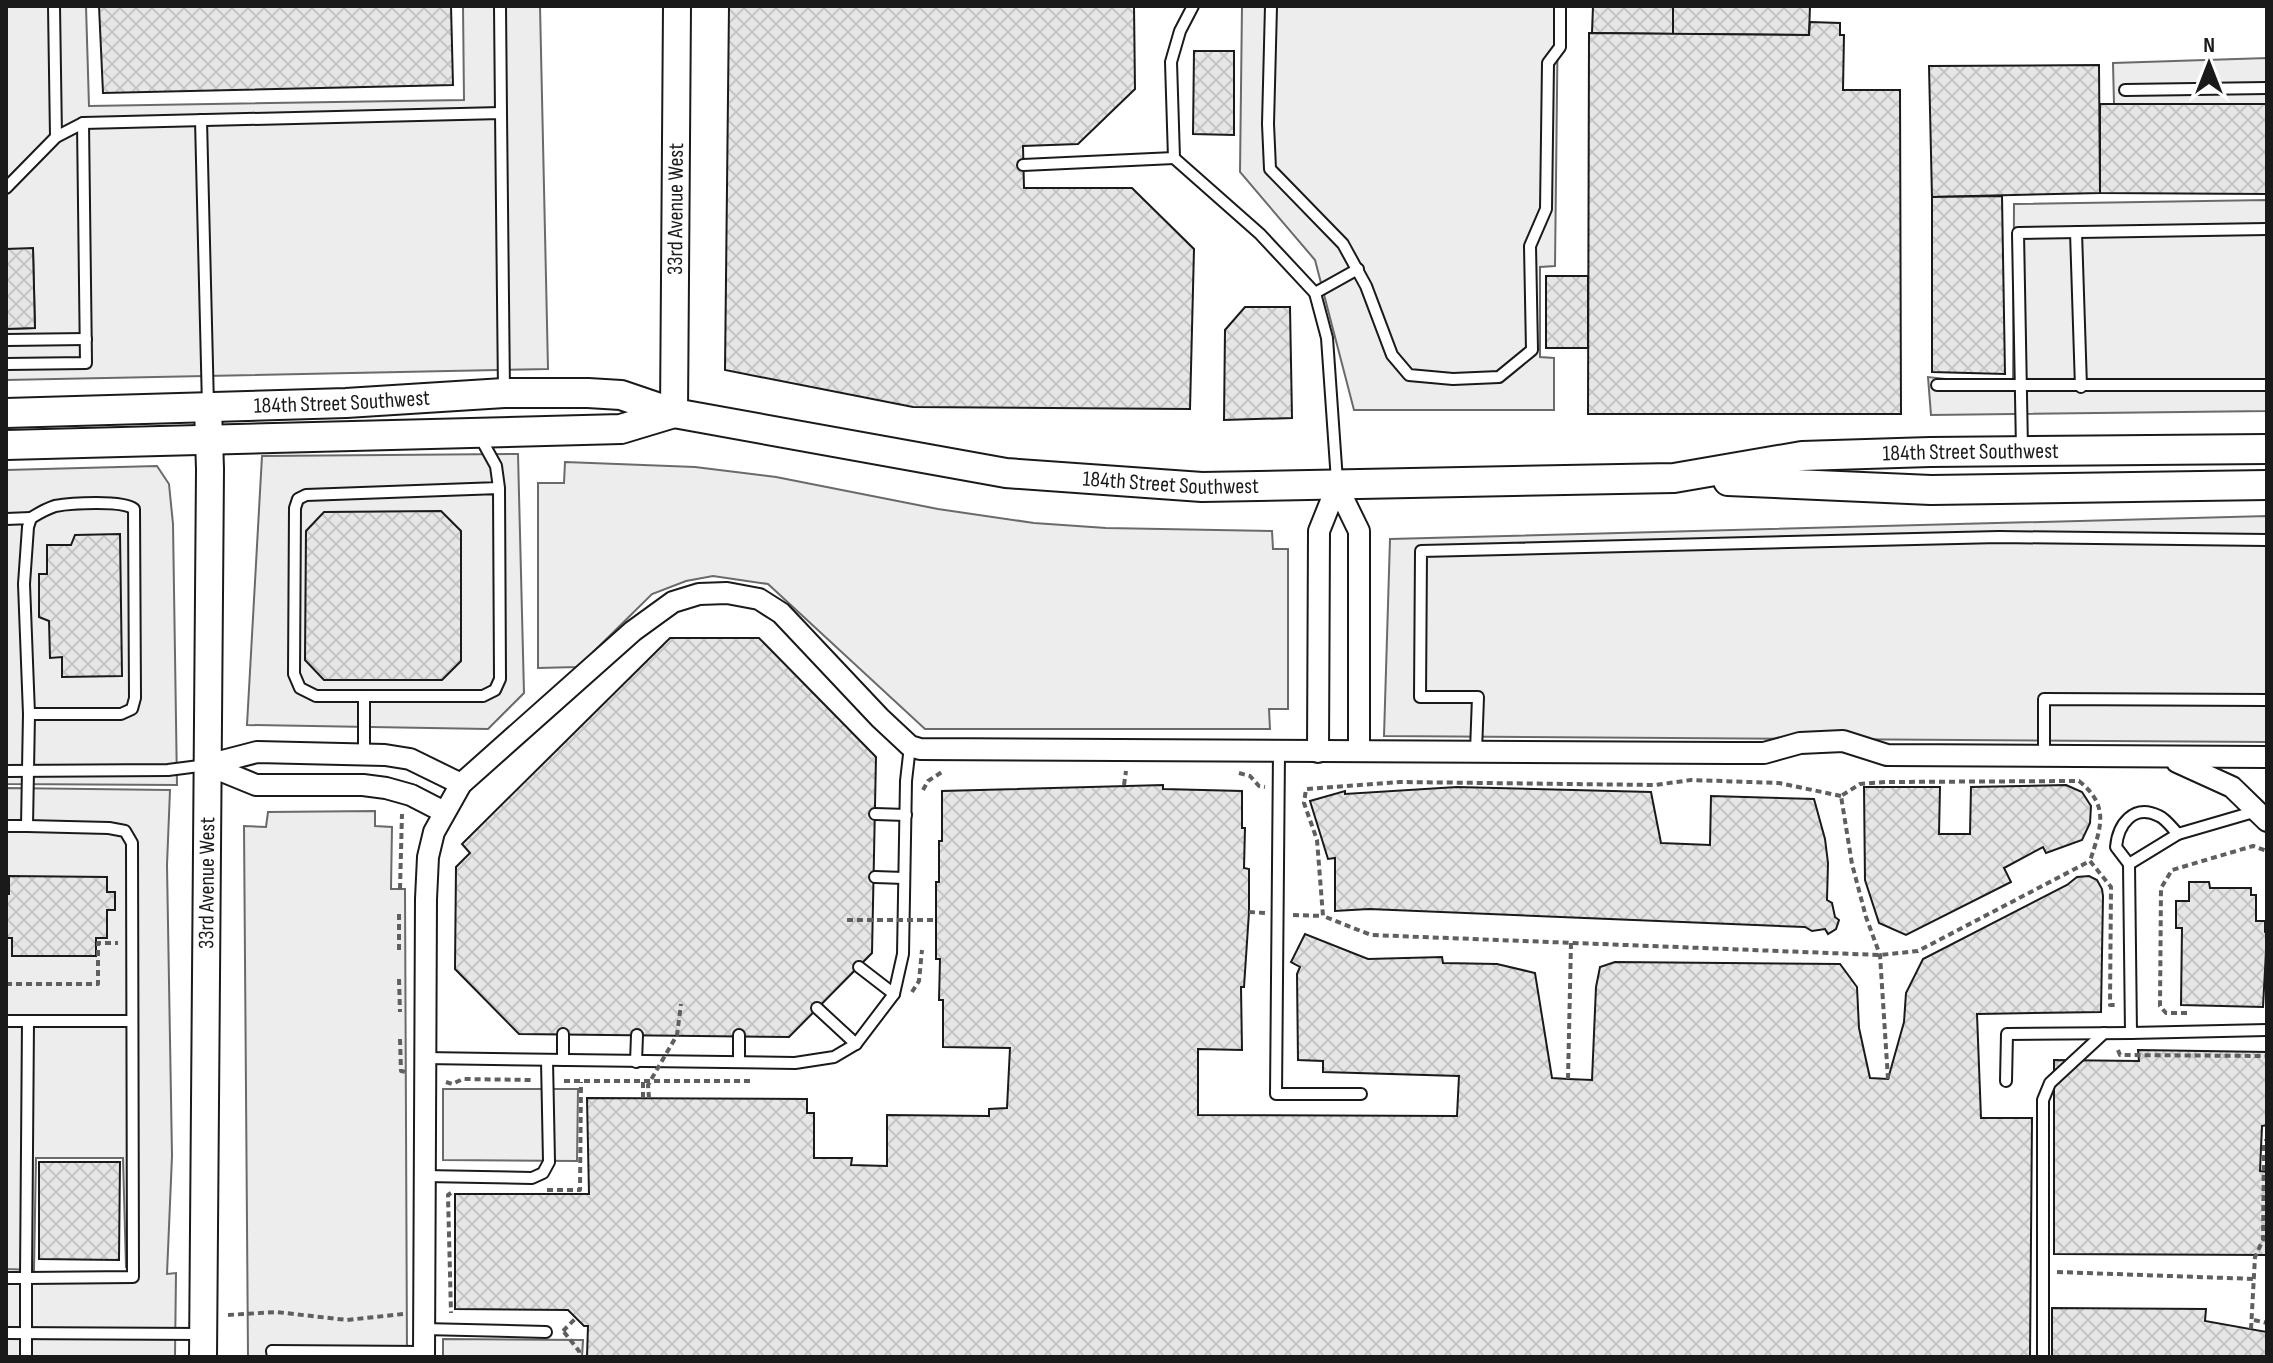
<svg xmlns="http://www.w3.org/2000/svg" width="2273" height="1363" font-family="'Sofia Sans Condensed',sans-serif">
	<style>
		.parking { fill: #ededed; stroke: #6a6a6a; stroke-width: 2 }
		.building { fill: url(#building-cross-hatch); stroke: #1a1a1a; stroke-width: 2 }
		.lines { fill: none; stroke-linecap: round; stroke-linejoin: round }
		.service-casing { stroke: #1a1a1a; stroke-width: 14 }
		.minor-casing { stroke: #1a1a1a; stroke-width: 24 }
		.tertiary-casing { stroke: #1a1a1a; stroke-width: 30 }
		.secondary-casing { stroke: #1a1a1a; stroke-width: 32 }
		.path { stroke: #5f5f5f; stroke-width: 4; stroke-dasharray: 6 4; stroke-linecap: butt }
		.service { stroke: #fff; stroke-width: 10 }
		.minor { stroke: #fff; stroke-width: 20 }
		.tertiary { stroke: #fff; stroke-width: 26 }
		.secondary { stroke: #fff; stroke-width: 28 }
		.path-bridge { stroke: #5f5f5f; stroke-width: 4; stroke-dasharray: 6 4; stroke-linecap: butt }
		.labels { text-anchor: middle; dominant-baseline: central; stroke-width: 6; stroke-linejoin: round; paint-order: stroke }
		.street-label { font-size: 22px; fill: #1a1a1a; stroke: #fff }
	</style>
	<defs>
		<pattern id="building-cross-hatch" width="8" height="8" patternUnits="userSpaceOnUse" patternTransform="scale(2)"><rect width="8" height="8" fill="#e6e6e6"/><path d="M0 0l8 8M0 8l8-8" fill="none" stroke="#c5c5c5"/></pattern>
	</defs>
	<rect width="100%" height="100%" fill="#fff"/>
	<!-- parking -->
	<g class="parking">
		<polygon points="6,6 86,6 89,106 464,100 463,6 540,6 548,369 6,380 6,329 35,328 33,249 6,249"/>
		<polygon points="1242,6 1558,6 1555,266 1540,267 1540,357 1554,358 1554,410 1354,410 1315,260 1240,172"/>
		<polygon points="2267,58 2267,104 2114,104 2113,63"/>
		<polygon points="2267,200 2267,411 1931,415 1928,377 2013,386 2014,204"/>
		<polygon points="518,454 524,693 488,729 247,725 262,456"/>
		<polygon points="565,462 695,467 776,477 938,509 1034,523 1106,528 1272,531 1273,549 1288,549 1288,709 1269,709 1270,729 925,729 768,584 713,576 686,581 652,594 578,667 538,668 538,483 564,483"/>
		<polygon points="157,466 169,484 173,524 177,785 6,784 6,470"/>
		<polygon points="2267,516 2267,742 1384,736 1390,539"/>
		<polygon points="6,788 170,790 167,865 172,1156 167,1274 176,1273 175,1357 6,1357 6,1275 131,1275 126,1267 123,1158 36,1158 34,1270 6,1269"/>
		<polygon points="375,811 375,826 392,827 391,889 405,889 407,1357 248,1357 244,826 266,827 268,812"/>
		<polygon points="443,1089 578,1089 577,1161 443,1160"/>
		<polygon points="443,1339 583,1340 582,1357 443,1357"/>
	</g>
	<!-- building -->
	<g class="building">
		<polygon points="99,6 451,6 453,85 103,93"/>
		<polygon points="729,6 1134,6 1135,89 1078,144 1023,146 1024,188 1132,188 1194,249 1190,409 913,407 725,370"/>
		<polygon points="1593,6 1673,6 1673,34 1592,33"/>
		<polygon points="1673,6 1810,6 1809,35 1673,34"/>
		<polygon points="1810,22 1840,23 1840,35 1844,35 1843,90 1900,90 1901,414 1588,414 1589,33 1809,35"/>
		<polygon points="1194,51 1234,51 1234,135 1193,134"/>
		<polygon points="2099,65 2100,193 1932,197 1929,66"/>
		<polygon points="2100,104 2267,104 2267,194 2100,193"/>
		<polygon points="2002,196 2005,374 1932,372 1932,197"/>
		<polygon points="33,248 35,328 6,329 6,249"/>
		<rect x="1546" y="276" width="42" height="72"/>
		<polygon points="1245,307 1290,307 1292,418 1224,420 1225,330"/>
		<polygon points="441,511 461,531 461,661 442,680 324,680 305,660 306,531 324,512"/>
		<polygon points="120,534 122,676 62,677 62,657 50,658 49,621 39,617 39,574 47,574 47,545 71,545 75,535"/>
		<polygon points="670,638 759,638 876,757 872,953 789,1037 519,1034 455,969 456,867 470,853 462,844"/>
		<polygon points="1163,785 1163,789 1242,791 1242,828 1245,828 1244,868 1249,869 1249,912 1244,987 1241,987 1242,1050 1198,1049 1198,1115 1457,1116 1459,1076 1323,1072 1323,1061 1298,1060 1297,974 1300,967 1291,962 1305,934 1368,959 1442,957 1443,963 1497,964 1535,973 1552,1078 1568,1079 1592,1080 1596,987 1600,967 1615,962 1840,964 1857,987 1859,1028 1870,1078 1888,1079 1904,1022 1906,993 1923,959 2067,885 2077,877 2089,876 2097,880 2102,889 2103,896 2101,1012 1977,1014 1981,1118 2032,1118 2030,1357 587,1357 588,1326 584,1326 568,1310 455,1309 455,1194 589,1194 587,1098 807,1099 807,1113 814,1113 814,1158 852,1158 851,1165 887,1166 887,1115 989,1116 989,1109 1007,1108 1010,1048 943,1047 943,1000 939,1000 940,959 936,959 936,882 939,882 939,841 942,841 942,791"/>
		<polygon points="2066,785 2082,792 2091,806 2090,823 2082,840 2046,853 2043,847 2004,868 2011,882 1906,935 1879,923 1865,880 1864,787 1940,787 1939,834 1970,834 1971,787"/>
		<polygon points="1457,787 1651,792 1661,843 1710,845 1711,796 1814,799 1825,839 1828,863 1827,900 1832,903 1835,917 1839,920 1836,929 1828,934 1825,929 1812,931 1805,927 1369,909 1335,911 1335,858 1328,859 1310,801 1345,791 1345,794"/>
		<polygon points="9,876 107,877 107,892 115,892 115,910 107,910 107,938 96,938 96,956 12,956 12,938 6,938 6,894 9,894"/>
		<polygon points="2189,882 2209,882 2210,888 2251,888 2251,895 2256,895 2256,921 2265,921 2265,932 2267,933 2263,1007 2181,1005 2182,928 2176,928 2176,901 2189,901"/>
		<polygon points="2138,1050 2267,1052 2267,1125 2262,1126 2260,1171 2267,1172 2267,1255 2054,1254 2054,1060 2139,1061"/>
		<polygon points="39,1162 120,1162 119,1260 39,1259"/>
		<polygon points="2052,1308 2206,1309 2205,1321 2267,1332 2267,1357 2052,1357"/>
	</g>
	<g class="lines">
		<defs>
			<g id="service">
				<polyline points="54,6 56,137"/>
				<polyline points="500,6 501,113"/>
				<polyline points="1193,6 1180,31 1171,62 1174,158 1260,234 1315,293 1327,338 1337,481"/>
				<polyline points="1271,6 1268,124 1270,169 1343,244 1366,286 1392,355 1409,375 1453,379 1499,377 1532,350 1530,246 1546,209 1548,63 1560,47 1560,6"/>
				<polyline points="2125,90 2267,88"/>
				<polyline points="201,120 208,406"/>
				<polyline points="1023,165 1174,158"/>
				<polyline points="6,188 56,137 83,123 501,113 504,391"/>
				<polyline points="2076,232 2081,387"/>
				<polyline points="1315,293 1358,269"/>
				<polyline points="6,340 86,339"/>
				<polyline points="6,364 86,363 83,123"/>
				<polyline points="1937,385 2267,385"/>
				<polyline points="480,437 496,466 499,488 500,679 495,690 483,696 316,696 300,688 294,674 295,508 298,499 306,495 499,488"/>
				<polyline points="2022,449 2018,233 2267,229"/>
				<polyline points="6,519 31,518 28,527 24,584 29,714 27,826 6,826"/>
				<path d="M29 714H121L132 709 135 698 134 509C123 500 71 503 55 506 46 509 39 513 31 518"/>
				<polyline points="1476,751 1478,697 1420,697 1421,551 1999,537 2267,540"/>
				<polyline points="1279,752 1276,1094 1361,1094"/>
				<polyline points="364,754 364,696"/>
				<polyline points="2044,756 2044,699 2267,700"/>
				<polyline points="6,771 168,770 207,765"/>
				<polyline points="2257,811 2178,834 2129,864 2131,1033 2267,1030"/>
				<polyline points="875,814 906,815"/>
				<path d="M2129 864 2116 847C2118 825 2133 803 2159 816 2166 819 2173 829 2178 834"/>
				<polyline points="875,877 904,878"/>
				<polyline points="859,967 894,994"/>
				<polyline points="817,1008 856,1044"/>
				<polyline points="6,1021 28,1021"/>
				<polyline points="563,1034 563,1060"/>
				<polyline points="424,1058 795,1063 834,1057 856,1044 894,994 903,954 906,781 910,746"/>
				<polyline points="636,1062 637,1035"/>
				<polyline points="739,1062 739,1035"/>
				<polyline points="2006,1081 2007,1034 2131,1033"/>
				<polyline points="424,1176 532,1178 543,1173 549,1162 547,1060"/>
				<polyline points="6,1278 26,1278 28,1021 132,1021"/>
				<polyline points="423,1329 546,1332"/>
				<polyline points="6,1333 203,1334"/>
				<polyline points="26,1357 26,1278 133,1277 132,843 125,831 109,828 27,826"/>
				<polyline points="273,1357 272,1351 424,1352"/>
				<polyline points="2043,1357 2043,1100 2050,1083 2104,1033"/>
			</g>
			<g id="minor">
				<polyline points="1337,486 1359,531 1359,751"/>
				<polyline points="1318,752 1319,531 1337,486"/>
				<polyline points="2177,762 2232,787 2267,821"/>
				<polyline points="207,765 257,752 385,755 410,759 461,784"/>
				<polyline points="207,765 256,785 363,785 386,788 411,795 444,812"/>
				<polyline points="424,1357 426,899 428,857 434,832 461,784 633,631 673,602 699,594 727,593 759,599 781,613 880,718 910,746 920,749 1731,753 1764,753 1800,743 1843,741 1887,755 2267,757"/>
			</g>
			<g id="tertiary">
				<path id="s1" d="M674 413 677 6"/>
				<path id="s2" d="M203 1357 210 469 208 408"/>
			</g>
			<g id="secondary">
				<path id="s3" d="M6 413 346 403 504 393H588L621 395 674 413 1006 473 1202 487 1674 478 1802 456 1930 452 2267 449"/>
				<polyline points="6,445 621,429 674,413"/>
				<polyline points="1728,481 1931,490 2267,485"/>
			</g>
		</defs>
		<!-- service casing -->
		<use href="#service" class="service-casing"/>
		<!-- minor casing -->
		<use href="#minor" class="minor-casing"/>
		<!-- tertiary casing -->
		<use href="#tertiary" class="tertiary-casing"/>
		<!-- secondary casing -->
		<use href="#secondary" class="secondary-casing"/>
		<!-- path -->
		<g class="path">
			<polyline points="1239,773 1250,776 1259,786 1265,787"/>
			<polyline points="1124,785 1126,771"/>
			<polyline points="923,790 928,781 942,772"/>
			<polyline points="1841,796 1779,783 1691,780 1655,785 1400,782 1306,789 1304,803 1317,840 1323,916 1371,935 1880,955 1918,951 2090,861 2111,887 2110,1005 2117,1005"/>
			<polyline points="400,889 402,814"/>
			<polyline points="1249,912 1265,913"/>
			<polyline points="399,914 399,952"/>
			<polyline points="1293,915 1323,916"/>
			<polyline points="399,979 400,1012"/>
			<polyline points="6,984 98,984 98,943 118,943"/>
			<polyline points="912,992 919,981 922,950"/>
			<polyline points="2187,1013 2166,1013 2160,1006 2161,888 2172,870 2253,846 2267,851"/>
			<polyline points="400,1039 401,1071 406,1072"/>
			<polyline points="2118,1050 2120,1055 2267,1056"/>
			<polyline points="1568,1079 1571,943"/>
			<path d="M1888 1079 1880 955 1866 917 1852 864 1841 796 1860 784 1886 782 2079 781C2110 806 2101 827 2090 861"/>
			<polyline points="564,1081 751,1081"/>
			<polyline points="446,1082 452,1084 463,1079 532,1080"/>
			<polyline points="643,1098 643,1082"/>
			<polyline points="547,1190 580,1190 581,1082"/>
			<polyline points="451,1193 448,1195 451,1313"/>
			<polyline points="2057,1272 2255,1279"/>
			<polyline points="228,1315 276,1312 347,1320 403,1314"/>
			<polyline points="2254,1320 2267,1323"/>
			<polyline points="2251,1329 2255,1257 2263,1240 2264,1142 2267,1140"/>
			<polyline points="563,1331 576,1318"/>
			<polyline points="564,1332 579,1351 579,1357"/>
		</g>
		<!-- service -->
		<use href="#service" class="service"/>
		<!-- minor -->
		<use href="#minor" class="minor"/>
		<!-- tertiary -->
		<use href="#tertiary" class="tertiary"/>
		<!-- secondary -->
		<use href="#secondary" class="secondary"/>
		<!-- path-bridge -->
		<g class="path-bridge">
			<polyline points="847,920 937,920"/>
			<polyline points="649,1098 648,1085 677,1035 681,1004"/>
		</g>
	</g>
	<g class="labels">
		<!-- street labels -->
		<g class="street-label">
			<text stroke="none"><textPath href="#s1" startOffset="204">33rd Avenue West</textPath></text>
			<text stroke="none"><textPath href="#s3" startOffset="336">184th Street Southwest</textPath></text>
			<text stroke="none"><textPath href="#s3" startOffset="1976">184th Street Southwest</textPath></text>
			<text stroke="none"><textPath href="#s3" startOffset="1174">184th Street Southwest</textPath></text>
			<text stroke="none"><textPath href="#s2" startOffset="474">33rd Avenue West</textPath></text>
		</g>
	</g>
	<!-- border -->
	<rect width="2273" height="1363" fill="none" stroke="#1a1a1a" stroke-width="16"/>
	<!-- north arrow -->
	<g transform="translate(2209 64)" stroke="#ffffff" stroke-width="6" paint-order="stroke">
	<path d="M0-6L14 30L0 20L-14 30Z" fill="#1a1a1a"/>
	<text y="-12" font-size="22" font-weight="bold" text-anchor="middle" fill="#1a1a1a">N</text>
	</g>
</svg>
